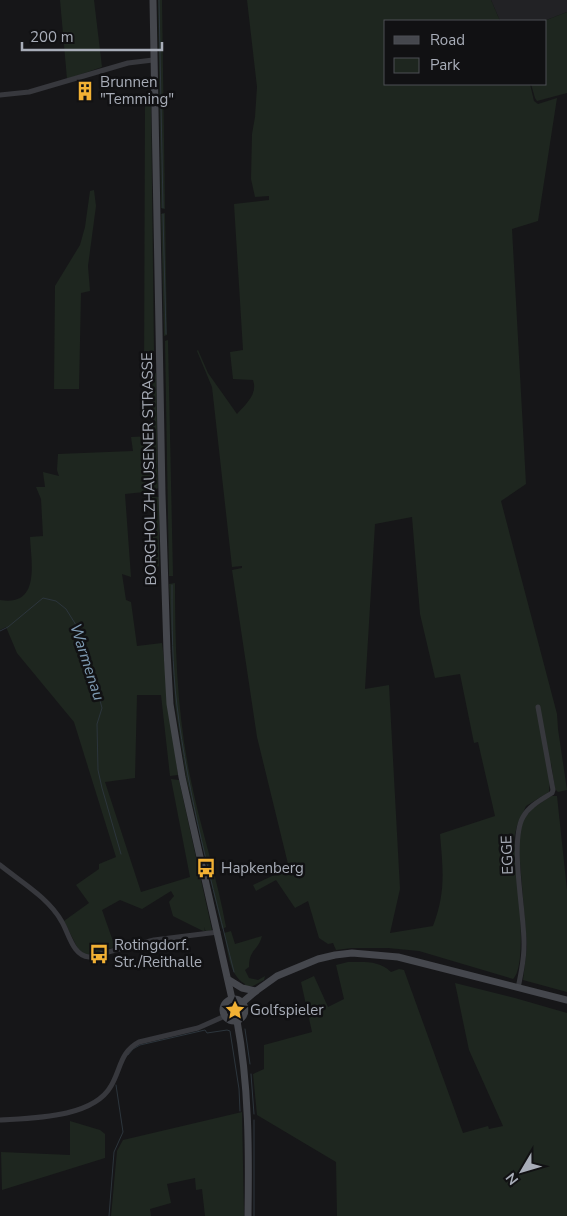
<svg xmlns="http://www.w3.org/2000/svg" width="567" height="1216" font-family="'Nunito Sans',sans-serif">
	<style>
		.built { fill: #222225 }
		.green { fill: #1e261f; fill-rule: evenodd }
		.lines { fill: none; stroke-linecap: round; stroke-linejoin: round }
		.stream { stroke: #2c353c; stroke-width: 1 }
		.minor { stroke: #37383d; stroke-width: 5 }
		.secondary { stroke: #45474d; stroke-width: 7 }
		.labels { text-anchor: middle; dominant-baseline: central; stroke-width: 5; stroke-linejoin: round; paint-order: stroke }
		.poi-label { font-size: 15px; fill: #a8adb8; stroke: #111113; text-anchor: start }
		.street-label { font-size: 15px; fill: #a8adb8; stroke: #111113 }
		.water-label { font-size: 16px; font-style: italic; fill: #7f9bb3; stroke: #111113 }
	</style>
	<rect width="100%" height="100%" fill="#161618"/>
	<!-- built -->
	<polygon class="built" points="491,0 567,0 567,12 544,21 500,21"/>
	<!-- green -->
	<g class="green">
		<polygon points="60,0 94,0 102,67 67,79"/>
		<polygon points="158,0 162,0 165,209 161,208"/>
		<path d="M247 0H491L500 21H386V84H530L534 101 538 104 557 98 538 221 512 229 526 484 501 501 557 714 558 729 567 790 558 792 555 789 551 763 549 792 526 806 517 826 514 838C516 863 529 966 513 979L419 951 388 948H352L336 950 333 943 328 944 319 938 308 901 295 908 276 880 256 891 253 885 289 868 257 737 232 570 242 568V566L232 567 212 387 197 351 198 350 208 373 237 414C246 404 258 394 253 380L233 379 230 352 243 350 234 204 269 200V196L255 197 251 179 252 134 255 117 257 87ZM412 517 420 614 435 678 460 674 474 743 478 742 495 816 440 834C443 870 446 892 433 926L390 933 400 889 389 685 365 689 375 524Z"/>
		<polygon points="567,12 567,93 537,101 535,98 531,84 546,84 546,21 544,21"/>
		<polygon points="145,101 151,102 154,352 148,358 149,384 144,388"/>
		<polygon points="94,190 96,206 88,266 90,291 81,293 79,389 54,389 55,286 80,245 85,227 90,191"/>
		<polygon points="165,213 167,335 164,336 161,214"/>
		<polygon points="168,340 173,576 169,576 165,341"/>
		<path d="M156 373 158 488 154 491 125 494 131 577 122 574 126 600 131 602 137 646 162 643 178 775 170 776 161 695H137L135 778 105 782 141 892 190 877 171 779 179 780 212 930 206 932 204 927 205 932 173 916 169 902 174 896 171 891 142 909 120 900 102 910 115 947 86 955 78 949 64 921 89 903 76 885 99 869V864L116 857 74 722 17 653 6 627 0 630V600C41 607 31 562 30 537L43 536 41 499 36 487H45L43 472 59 476 57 470 58 454 133 451 131 437 153 436 152 376Z"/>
		<polygon points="151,497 159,497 159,566 154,570"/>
		<path d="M175 583C175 648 177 712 190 776 200 827 217 876 226 927L222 929 186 777 175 704 169 584Z"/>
		<polygon points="551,796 557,796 567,890 567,992 523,980 527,946 518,838 524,818 533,808"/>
		<path d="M231 931 235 944 262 936C258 951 249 949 249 967L245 970 249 978 258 980 265 976 264 980 253 986 244 987 245 984C228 974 228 950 224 933Z"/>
		<path d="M348 962C364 962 379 960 391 972L399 969 404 970 463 1133 488 1126 489 1129 503 1126 469 1050 455 983 515 998 567 1013V1216H337L336 1162 257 1115 253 1074 264 1069V1045L312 1032 301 982 314 976 328 1007 344 999 336 965Z"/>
		<polygon points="242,1112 244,1216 205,1216 202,1189 196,1190 195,1178 167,1184 171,1203 150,1209 151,1216 111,1216 117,1151 123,1140"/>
		<polygon points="70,1121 100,1130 105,1134 105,1158 2,1190 1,1152 70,1155"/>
	</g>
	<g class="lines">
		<!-- stream -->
		<g class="stream">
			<polyline points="159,0 163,208"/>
			<polyline points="163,214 166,334"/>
			<path d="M172 585C172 625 172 666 177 706 188 796 212 884 234 972"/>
			<polyline points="0,631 8,627 43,598 56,601 66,609 76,625 81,654 91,668 97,689 102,708 97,724 98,770 102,788 121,854"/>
			<polyline points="245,1029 250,1064"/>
			<polyline points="128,1055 133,1049 140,1045 205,1030 207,1033 227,1030 230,1031 239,1089 240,1111"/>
			<polyline points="251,1074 254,1114"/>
			<polyline points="109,1216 114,1152 123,1132 116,1085"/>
			<polyline points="254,1216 254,1120"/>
		</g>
		<!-- minor -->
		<g class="minor">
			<polyline points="0,95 29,92 128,63 153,60"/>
			<path d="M0 865C21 882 49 898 62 922 69 934 73 956 89 957L154 940 218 932"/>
			<path d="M518 988C521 974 524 960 524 946 525 915 509 842 523 817 529 806 541 800 552 793L553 790 538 707"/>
			<path d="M0 1120C32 1118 93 1118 111 1086 121 1069 120 1052 139 1042L198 1028 225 1016"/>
		</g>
		<!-- secondary -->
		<g class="secondary">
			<polyline points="153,0 162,494 167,651 170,704 182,777 232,999"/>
			<polyline points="229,980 242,988 256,991"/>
			<circle cx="234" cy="1010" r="11"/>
			<polyline points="243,1002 256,991 277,976 318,959 335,955 352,953 398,957 567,1000"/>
			<path d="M237 1021C249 1085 249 1151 248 1216"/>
		</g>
	</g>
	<!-- icons -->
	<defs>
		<symbol id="building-bare" viewBox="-9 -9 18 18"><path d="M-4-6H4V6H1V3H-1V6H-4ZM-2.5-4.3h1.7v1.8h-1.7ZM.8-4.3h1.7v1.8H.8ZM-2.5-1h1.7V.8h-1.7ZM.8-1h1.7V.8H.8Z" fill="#f2b134" stroke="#111113" stroke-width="2.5" paint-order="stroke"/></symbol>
		<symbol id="bus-bare" viewBox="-9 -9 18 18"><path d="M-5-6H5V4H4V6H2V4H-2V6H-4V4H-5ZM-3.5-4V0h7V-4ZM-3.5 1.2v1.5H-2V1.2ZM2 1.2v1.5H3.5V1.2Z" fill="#f2b134" stroke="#111113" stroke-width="2.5" paint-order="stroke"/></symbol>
		<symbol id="sight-bare" viewBox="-9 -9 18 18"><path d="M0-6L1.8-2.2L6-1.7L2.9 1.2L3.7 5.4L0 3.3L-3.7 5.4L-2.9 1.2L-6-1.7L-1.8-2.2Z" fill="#f2b134" stroke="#111113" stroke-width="2.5" paint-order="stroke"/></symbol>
	</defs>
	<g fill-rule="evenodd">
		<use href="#building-bare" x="71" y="77" width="28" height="28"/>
		<use href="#bus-bare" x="192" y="854" width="28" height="28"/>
		<use href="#bus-bare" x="85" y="940" width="28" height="28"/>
		<use href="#sight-bare" x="221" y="996" width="28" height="28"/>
	</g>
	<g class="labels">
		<!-- poi labels -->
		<g class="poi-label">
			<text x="100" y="82">Brunnen<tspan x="100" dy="17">"Temming"</tspan></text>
			<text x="221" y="868">Hapkenberg</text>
			<text x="114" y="945">Rotingdorf.<tspan x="114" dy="17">Str./Reithalle</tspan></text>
			<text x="250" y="1010">Golfspieler</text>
		</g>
		<!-- street labels -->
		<g class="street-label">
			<text transform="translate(149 469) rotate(-91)">BORGHOLZHAUSENER STRASSE</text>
			<text transform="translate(507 855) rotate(-92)">EGGE</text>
		</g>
		<!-- water labels -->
		<g class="water-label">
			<text transform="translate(87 662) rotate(72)">Warmenau</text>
		</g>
	</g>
	<!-- legend -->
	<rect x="384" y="20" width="162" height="65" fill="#111113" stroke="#4d4f55"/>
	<rect x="394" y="36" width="25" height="8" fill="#45474d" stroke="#4d4f55"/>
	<text x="430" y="45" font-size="15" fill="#a8adb8">Road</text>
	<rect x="394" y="58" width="25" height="15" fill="#1e261f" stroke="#4d4f55"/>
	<text x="430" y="70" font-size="15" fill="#a8adb8">Park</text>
	<!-- north arrow -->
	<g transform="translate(522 1171) rotate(232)" stroke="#111113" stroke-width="4" paint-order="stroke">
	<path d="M0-4L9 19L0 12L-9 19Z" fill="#a8adb8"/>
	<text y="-8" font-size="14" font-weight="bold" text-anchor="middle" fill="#a8adb8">N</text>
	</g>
	<!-- scale -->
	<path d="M22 42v8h140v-8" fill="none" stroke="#a8adb8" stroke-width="2.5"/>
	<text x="30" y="42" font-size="15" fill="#a8adb8" stroke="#111113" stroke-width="4" paint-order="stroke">200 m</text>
</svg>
